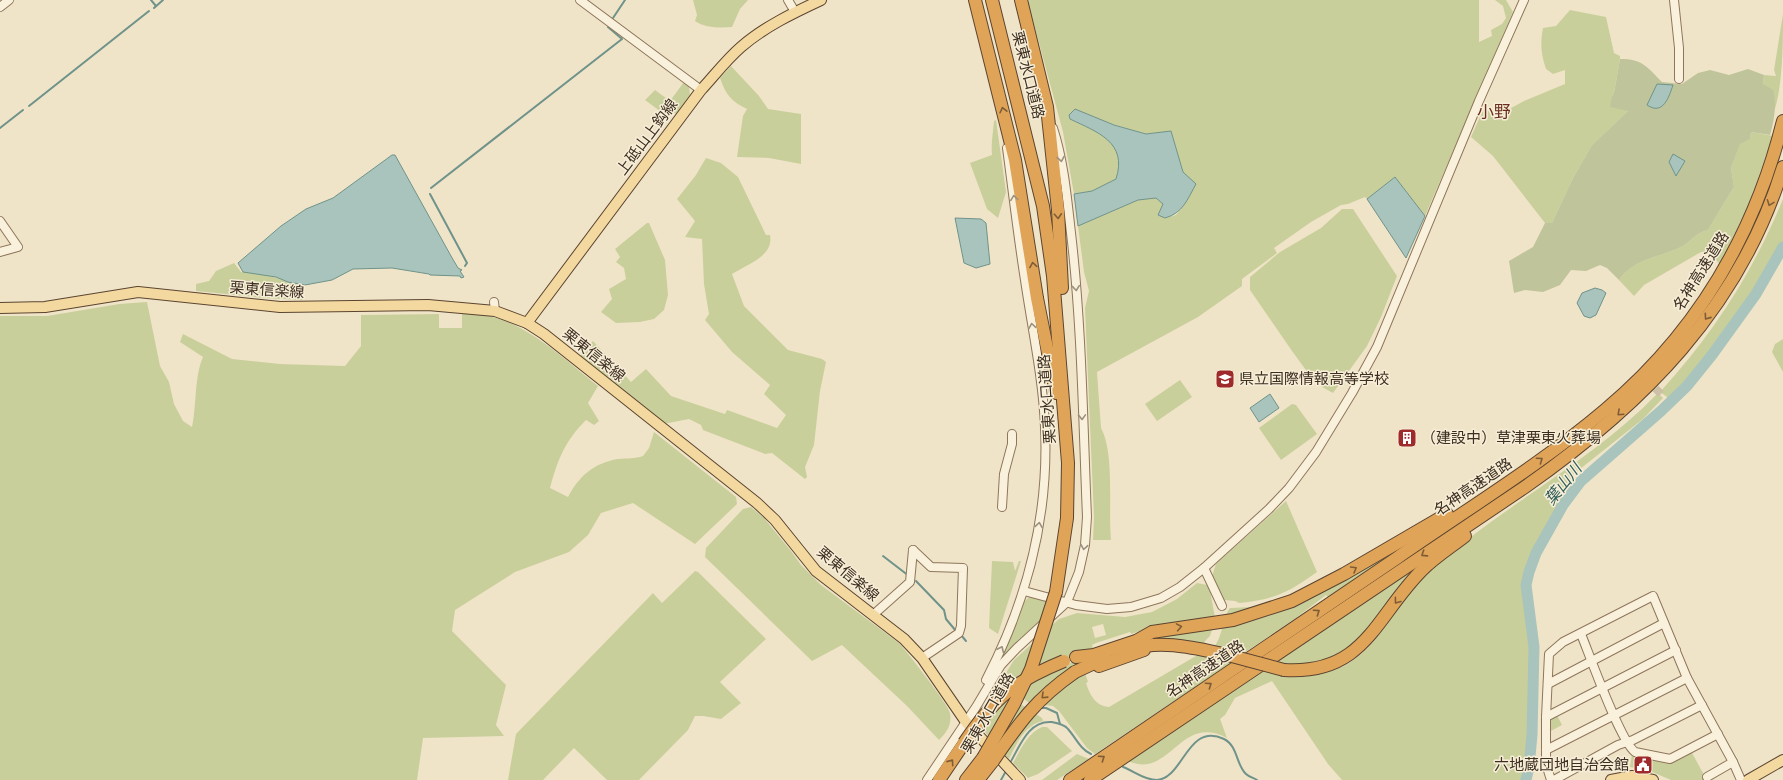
<svg xmlns="http://www.w3.org/2000/svg" width="1783" height="780" font-family="'Zilla Slab','Noto Sans JP',serif">
	<style>
		.green { fill: #c9cf9b; fill-rule: evenodd }
		.cemetery { fill: #bfc49a }
		.water { fill: #a9c4bc; stroke: #6f938a }
		.lines { fill: none; stroke-linecap: round; stroke-linejoin: round }
		.stream { stroke: #6f938a; stroke-width: 2 }
		.river { stroke: #a9c4bc; stroke-width: 11 }
		.minor-tunnel { stroke: #ccc0a6; stroke-width: 8; stroke-dasharray: 8 4; stroke-linecap: butt }
		.minor-casing { stroke: #8d765c; stroke-width: 10 }
		.major-casing { stroke: #5b4430; stroke-width: 12 }
		.highway-casing { stroke: #5b4430; stroke-width: 14 }
		.minor { stroke: #faf1dc; stroke-width: 8 }
		.major { stroke: #f3d9a0; stroke-width: 10 }
		.highway { stroke: #e0a458; stroke-width: 12 }
		.highway-bridge-casing { stroke: #5b4430; stroke-width: 14; stroke-linecap: butt }
		.highway-bridge { stroke: #e0a458; stroke-width: 12 }
		.oneway { stroke: #7e5d36 }
		.oneway2 { stroke: #9c907e }
		.labels { text-anchor: middle; dominant-baseline: central; stroke-width: 3; stroke-linejoin: round; paint-order: stroke }
		.street-label { font-size: 15px; fill: #3d2e20; stroke: #f7eed8 }
		.poi-label { font-size: 15px; fill: #3d2e20; stroke: #f7eed8; text-anchor: start }
		.water-label { font-size: 16px; font-style: italic; fill: #2f5d5a; stroke: #f7eed8 }
		.quarter-label { font-size: 17px; fill: #6b2e1e; stroke: #f7eed8 }
	</style>
	<rect width="100%" height="100%" fill="#f0e4c8"/>
	<!-- green -->
	<g class="green">
		<path d="M693 0H748L740 9 732 27C720 28 705 28 695 21L697 15Z"/>
		<path d="M1029 0H1479V42L1492 36 1491 30 1502 24 1506 18 1503 6 1495 0H1506L1513 12 1425 216 1395 177 1367 199 1365 197 1348 204 1341 205 1311 222 1274 248 1277 253 1242 279V286L1198 317 1097 372 1101 428C1115 454 1108 508 1111 540H1093L1094 518 1085 308 1089 291 1084 272 1078 226 1138 200 1156 198 1163 204 1158 215 1165 218 1176 215 1185 204 1183 172 1171 131 1146 134 1095 119H1070C1098 132 1127 141 1116 179L1092 191 1074 194 1063 132 1028 2Z"/>
		<path d="M1570 10 1606 17 1614 53 1620 56V59L1614 93 1612 96 1628 111 1592 145 1573 178 1552 223H1545L1493 156 1471 137 1483 110 1502 113 1524 101 1565 84V70L1553 74 1546 69C1541 55 1540 43 1543 28L1556 26Z"/>
		<path d="M1783 14C1783 45 1783 84 1774 112V95L1763 84 1764 75 1776 76 1774 70Z"/>
		<path d="M731 66 759 96 768 109 801 114V164L769 158 737 157 743 116 747 109C731 101 726 95 720 78Z"/>
		<polygon points="684,82 689,86 690,95 676,114 668,109 664,114 645,100 655,90 670,101"/>
		<path d="M996 120 1006 192 998 218 987 209 970 163 992 155C991 143 993 133 994 121Z"/>
		<path d="M1751 132 1773 136 1749 204 1720 264 1707 252H1701L1644 285 1634 296 1619 280C1634 259 1657 258 1679 248 1691 243 1694 233 1708 230L1734 187 1731 168 1740 143 1750 139Z"/>
		<path d="M706 158 721 163 738 177 766 235H770C774 256 748 264 732 274L744 306 788 350 822 359 826 362 820 391 814 445 805 467 807 477 805 479 772 453 765 454 703 430 701 425 689 419 663 424 581 360 580 356 593 341 631 382 646 369 671 396 725 414 727 410 777 428 786 415 764 394 770 385 732 352 705 320 709 314 704 284 702 239 685 237 695 221 677 199 696 175Z"/>
		<path d="M1783 199V242L1761 280 1726 332 1703 362 1670 399 1660 392C1714 333 1753 272 1783 199Z"/>
		<polygon points="1342,209 1353,209 1397,276 1381,317 1367,346 1333,393 1322,387 1311,377 1292,351 1250,290 1250,277 1280,252 1321,228"/>
		<polygon points="647,223 649,223 665,260 668,295 664,310 654,319 640,322 616,323 601,312 612,299 609,289 626,279 624,268 616,262 620,257 615,249"/>
		<path d="M234 263 241 272C262 271 282 281 302 284L303 300 265 298 196 291V284L209 281 216 271Z"/>
		<path d="M147 302 160 366 169 382 174 404 183 421 192 427C197 404 194 378 203 357L180 342 183 334 232 359 280 364 345 366 361 346V315L439 314V328H462V312C473 314 485 314 496 318 535 330 566 361 598 386L588 403 599 421 594 425 586 420C565 441 558 459 550 488L568 497C579 476 594 463 618 459 627 458 635 459 643 456L649 448 654 432 736 497 737 504 695 544 633 503 601 513 588 535 569 552 515 572 455 610 452 631 506 685 496 725 504 736 423 738 417 780H0V316H47L119 304Z"/>
		<polygon points="1783,339 1783,372 1772,352 1775,344"/>
		<polygon points="1180,380 1192,397 1157,421 1145,404"/>
		<path d="M1658 393 1663 398 1643 419 1570 477 1576 483C1557 509 1534 543 1526 573 1520 591 1528 607 1529 625 1530 653 1530 682 1529 710 1529 733 1529 757 1524 780H1342L1328 764 1272 681 1235 698 1225 715 1220 719 1227 738C1179 713 1171 780 1128 761L1264 669C1293 675 1323 679 1349 663 1374 648 1389 619 1406 597 1418 582 1432 568 1447 556 1515 499 1595 458 1658 393Z"/>
		<polygon points="1292,404 1296,405 1317,434 1281,460 1259,428"/>
		<path d="M1286 501 1317 572C1288 593 1275 599 1239 603L1235 601 1224 600 1212 576 1216 564Z"/>
		<path d="M751 507 764 518 791 551 801 565 821 585 899 643C907 652 949 705 950 713 952 725 947 732 939 740L907 706 842 645 812 661 705 557 706 548 743 509Z"/>
		<path d="M1398 550 1328 597 1326 595 1296 618 1247 651 1239 654 1214 647C1223 636 1222 618 1230 608L1252 607 1273 603 1291 607Z"/>
		<polygon points="992,561 1013,562 1015,571 1019,561 1021,561 998,634 989,628"/>
		<path d="M1414 569 1416 571C1394 597 1364 642 1334 657 1315 667 1294 665 1274 663Z"/>
		<polygon points="695,571 698,572 766,639 720,682 741,703 721,719 703,716 695,716 688,730 639,780 607,780 574,748 543,780 508,780 516,734 653,593 662,603"/>
		<path d="M1197 583 1207 585 1210 590 1215 618 1149 628 1131 634 1130 632 1096 643 1092 645 1093 648 1036 669 1052 625 1059 619 1077 613 1125 617 1152 612 1177 599ZM1103 624 1106 635 1095 638 1092 627Z"/>
		<polygon points="1029,597 1048,602 1042,622 998,663 1022,604"/>
		<polygon points="1213,627 1210,636 1204,642 1210,647 1180,640 1154,638"/>
		<polygon points="1037,639 1022,676 1008,685 1002,679 1014,660"/>
		<path d="M1201 653 1234 661 1095 754 1087 748 1059 711 1053 706 1044 705 1053 692 1085 673 1088 682 1086 683C1090 696 1096 706 1109 707Z"/>
		<polygon points="1073,662 1080,666 1030,704 1023,698 1032,678"/>
		<path d="M1007 695 1042 718 1043 721C1025 724 1016 745 1009 759L982 729 983 721Z"/>
		<polygon points="1557,715 1562,725 1549,732 1549,721"/>
		<path d="M1042 727H1047L1072 751 1038 774 1028 778 1013 763C1021 749 1027 734 1042 727Z"/>
		<polygon points="1691,751 1704,775 1703,778 1707,779 1707,780 1671,780 1650,771 1630,767 1632,754 1665,759"/>
		<polygon points="1077,754 1089,759 1057,780 1042,780"/>
	</g>
	<!-- cemetery -->
	<path class="cemetery" d="M1620 59C1643 59 1647 67 1662 82L1682 84 1698 73 1710 70 1729 75 1748 69 1764 75 1763 84 1773 90C1777 105 1774 121 1770 135L1751 132 1750 139 1740 144 1731 168 1734 187 1708 230C1694 233 1691 243 1679 248 1657 258 1634 259 1619 280L1607 268 1600 265 1586 271 1571 270 1560 285 1543 292 1525 290 1514 293 1509 261 1533 247 1545 223H1552L1573 178 1592 145 1628 111 1610 107 1612 96 1614 93Z"/>
	<!-- water -->
	<g class="water">
		<path d="M1657 84 1673 85C1669 97 1663 116 1647 105Z"/>
		<path d="M1075 109 1114 125 1146 134 1171 131 1183 172 1196 184C1187 200 1183 213 1165 218L1158 215 1163 204 1156 198 1138 200 1078 226 1074 194 1092 191 1116 179C1128 142 1097 132 1070 119L1069 115Z"/>
		<polygon points="1673,154 1685,161 1676,176 1669,162"/>
		<polygon points="392,155 395,155 451,256 458,268 462,270 460,271 464,277 461,278 460,276 430,275 429,274 392,268 353,269 332,280 305,285 288,282 276,277 243,272 238,263 281,226 306,209 333,198"/>
		<polygon points="1395,177 1425,216 1406,258 1367,199"/>
		<polygon points="955,218 981,219 986,223 990,264 976,268 964,263"/>
		<polygon points="1595,288 1602,290 1606,293 1596,315 1590,318 1584,316 1577,303 1582,293"/>
		<polygon points="1270,394 1279,408 1259,422 1250,408"/>
	</g>
	<g class="lines">
		<!-- stream -->
		<g class="stream">
			<polyline points="151,0 156,6"/>
			<polyline points="154,8 163,0"/>
			<polyline points="613,18 625,0"/>
			<polyline points="29,106 149,11"/>
			<polyline points="0,128 23,110"/>
			<polyline points="431,188 622,39 608,27"/>
			<polyline points="430,194 467,263 465,266"/>
			<polyline points="883,556 909,576"/>
			<polyline points="916,581 944,610 946,619 956,631"/>
			<polyline points="961,635 966,641"/>
			<polyline points="1040,708 1046,708 1057,713 1060,724"/>
			<path d="M1010 763C1020 746 1028 721 1051 722 1057 723 1064 724 1068 729 1076 738 1080 749 1091 754"/>
			<path d="M1123 767C1134 771 1144 780 1157 780 1184 778 1187 722 1224 739 1238 746 1236 765 1246 774 1249 777 1254 778 1257 780"/>
			<polyline points="1001,780 1006,771"/>
		</g>
		<!-- river -->
		<polyline class="river" points="1526,780 1529,767 1532,735 1534,647 1526,585 1529,572 1536,553 1563,505 1581,481 1661,411 1687,386 1712,355 1756,294 1783,247"/>
		<!-- minor-tunnel -->
		<polyline class="minor-tunnel" points="1647,380 1661,394"/>
		<defs>
			<g id="minor">
				<polyline points="580,0 701,90"/>
				<polyline points="788,0 795,12"/>
				<polyline points="1674,0 1679,48 1679,79"/>
				<polyline points="0,7 9,0"/>
				<polyline points="0,221 18,247 0,252"/>
				<polyline points="494,302 495,311"/>
				<polyline points="1002,507 1004,474 1012,444 1012,434"/>
				<polyline points="913,550 931,567 963,568 961,626 959,633 922,658"/>
				<polyline points="1204,568 1222,606"/>
				<polyline points="1024,591 1076,605 1107,609 1131,607 1161,598 1180,587 1204,568 1269,509 1289,488 1316,452 1352,393 1377,347 1479,101 1524,0"/>
				<polyline points="873,615 910,582 913,550"/>
				<path d="M1581 634C1590 656 1620 741 1635 752L1670 759 1718 734"/>
				<path d="M986 680C1027 601 1049 516 1045 427 1043 378 1032 328 1025 280 1018 236 1013 192 1007 148"/>
				<polyline points="1548,684 1664,623"/>
				<polyline points="1546,717 1676,650"/>
				<polyline points="1546,750 1687,678"/>
				<polyline points="1707,777 1733,762"/>
				<path d="M927 780 976 707 1001 665 1017 648 1067 602 1079 572 1085 545 1087 517C1083 423 1082 327 1071 233 1067 198 1064 162 1053 128"/>
				<polyline points="1551,780 1546,764 1546,717 1549,654 1563,642 1653,596 1687,678 1733,762 1741,780"/>
				<polyline points="1554,780 1618,745 1633,740 1702,705"/>
			</g>
			<g id="major">
				<polyline points="0,308 45,307 138,292 280,307 428,305 495,311 527,323 544,334 757,503 775,520 816,571 904,639 922,658 966,722 1020,780"/>
				<path d="M527 323 701 90C714 76 726 60 741 47 764 27 793 13 821 0"/>
				<polyline points="1611,780 1632,776 1653,780"/>
				<polyline points="1748,780 1783,760"/>
			</g>
			<g id="highway">
				<polyline points="975,0 1015,160 1037,298 1056,393"/>
				<polyline points="992,0 1043,206 1053,276 1068,463 1067,518 1056,592"/>
				<polyline points="1021,0 1047,107 1058,210 1062,288"/>
				<path d="M1132 649C1162 639 1198 649 1228 655"/>
				<polyline points="1076,657 1094,655 1136,641 1152,632 1233,620 1292,601 1344,574 1447,514"/>
				<polyline points="1099,666 1144,650"/>
				<path d="M1284 670C1365 675 1375 617 1422 570 1435 557 1451 547 1465 536"/>
				<polyline points="1075,672 1105,658"/>
				<polyline points="939,780 964,743"/>
				<polyline points="966,780 983,758"/>
				<polyline points="978,780 993,761"/>
				<path d="M1070 780C1179 706 1288 632 1397 558 1467 509 1540 465 1605 410 1696 334 1754 236 1783 121"/>
				<path d="M1090 780 1525 487C1642 405 1740 308 1783 167"/>
			</g>
		</defs>
		<!-- minor casing -->
		<use href="#minor" class="minor-casing"/>
		<!-- major casing -->
		<use href="#major" class="major-casing"/>
		<!-- highway casing -->
		<use href="#highway" class="highway-casing"/>
		<!-- minor -->
		<use href="#minor" class="minor"/>
		<!-- major -->
		<use href="#major" class="major"/>
		<!-- highway -->
		<use href="#highway" class="highway"/>
		<defs>
			<g id="highway-bridge">
				<polyline points="1228,655 1284,670"/>
				<path d="M964 743C995 697 1013 682 1064 661"/>
				<polyline points="983,758 1014,704 1031,669 1056,592"/>
				<path d="M993 761C1019 723 1036 699 1075 672"/>
			</g>
		</defs>
		<!-- highway-bridge casing -->
		<use href="#highway-bridge" class="highway-bridge-casing"/>
		<!-- highway-bridge -->
		<use href="#highway-bridge" class="highway-bridge"/>
	</g>
	<!-- one-way arrows -->
	<defs><path id="oneway-chevron" d="M-2-3.5L2.5 0L-2 3.5" fill="none" stroke-width="1.6" stroke-linecap="round" stroke-linejoin="round"/></defs>
	<g class="oneway">
		<use href="#oneway-chevron" transform="translate(1003 110) rotate(-103)"/>
		<use href="#oneway-chevron" transform="translate(1770 203) rotate(111)"/>
		<use href="#oneway-chevron" transform="translate(1058 216) rotate(87)"/>
		<use href="#oneway-chevron" transform="translate(1033 265) rotate(-99)"/>
		<use href="#oneway-chevron" transform="translate(1707 317) rotate(125)"/>
		<use href="#oneway-chevron" transform="translate(1620 413) rotate(137)"/>
		<use href="#oneway-chevron" transform="translate(1540 460) rotate(-35)"/>
		<use href="#oneway-chevron" transform="translate(1424 554) rotate(147)"/>
		<use href="#oneway-chevron" transform="translate(1354 569) rotate(-30)"/>
		<use href="#oneway-chevron" transform="translate(1397 601) rotate(127)"/>
		<use href="#oneway-chevron" transform="translate(1317 612) rotate(-34)"/>
		<use href="#oneway-chevron" transform="translate(1179 627) rotate(-10)"/>
		<use href="#oneway-chevron" transform="translate(1209 685) rotate(-34)"/>
		<use href="#oneway-chevron" transform="translate(1044 696) rotate(136)"/>
		<use href="#oneway-chevron" transform="translate(1102 758) rotate(-34)"/>
		<use href="#oneway-chevron" transform="translate(951 762) rotate(-55)"/>
	</g>
	<g class="oneway2">
		<use href="#oneway-chevron" transform="translate(1061 159) rotate(80)"/>
		<use href="#oneway-chevron" transform="translate(1014 198) rotate(-98)"/>
		<use href="#oneway-chevron" transform="translate(1076 288) rotate(84)"/>
		<use href="#oneway-chevron" transform="translate(1032 326) rotate(-99)"/>
		<use href="#oneway-chevron" transform="translate(1082 417) rotate(88)"/>
		<use href="#oneway-chevron" transform="translate(1039 525) rotate(-81)"/>
		<use href="#oneway-chevron" transform="translate(1084 547) rotate(99)"/>
		<use href="#oneway-chevron" transform="translate(1001 649) rotate(-65)"/>
	</g>
	<!-- icons -->
	<defs>
		<symbol id="school-square" viewBox="-11 -11 22 22"><rect x="-9" y="-9" width="18" height="18" rx="4" fill="#9e2a2b" stroke="#f7eed8"/><path d="M0-5L7-2L0 1L-7-2ZM-4 1L0 2.5L4 1V4Q0 6-4 4Z" fill="#fff"/></symbol>
		<symbol id="building-square" viewBox="-11 -11 22 22"><rect x="-9" y="-9" width="18" height="18" rx="4" fill="#9e2a2b" stroke="#f7eed8"/><path d="M-4-6H4V6H1V3H-1V6H-4ZM-2.5-4.3h1.7v1.8h-1.7ZM.8-4.3h1.7v1.8H.8ZM-2.5-1h1.7V.8h-1.7ZM.8-1h1.7V.8H.8Z" fill="#fff"/></symbol>
		<symbol id="civic-square" viewBox="-11 -11 22 22"><rect x="-9" y="-9" width="18" height="18" rx="4" fill="#9e2a2b" stroke="#f7eed8"/><path d="M-.6-6.5H3V-4.5H.6V-3L4-1V1h2V6H-6V1h2V-1L-.6-3ZM-1.2 2.5V6h2.4V2.5Z" fill="#fff"/></symbol>
	</defs>
	<g fill-rule="evenodd">
		<use href="#school-square" x="1214" y="368" width="22" height="22"/>
		<use href="#building-square" x="1396" y="427" width="22" height="22"/>
		<use href="#civic-square" x="1632" y="754" width="22" height="22"/>
	</g>
	<g class="labels">
		<!-- street labels -->
		<g class="street-label">
			<text transform="translate(1028 75) rotate(76)">栗東水口道路</text>
			<text transform="translate(647 137) rotate(-53)">上砥山上鈎線</text>
			<text transform="translate(1701 271) rotate(-58)">名神高速道路</text>
			<text transform="translate(267 290) rotate(4)">栗東信楽線</text>
			<text transform="translate(594 355) rotate(39)">栗東信楽線</text>
			<text transform="translate(1047 399) rotate(-94)">栗東水口道路</text>
			<text transform="translate(1473 487) rotate(-34)">名神高速道路</text>
			<text transform="translate(848 574) rotate(40)">栗東信楽線</text>
			<text transform="translate(1205 669) rotate(-34)">名神高速道路</text>
			<text transform="translate(988 713) rotate(-60)">栗東水口道路</text>
		</g>
		<!-- poi labels -->
		<g class="poi-label">
			<text x="1239" y="379">県立国際情報高等学校</text>
			<text x="1421" y="438">（建設中）草津栗東火葬場</text>
			<text x="1629" y="765" text-anchor="end">六地蔵団地自治会館</text>
		</g>
		<!-- water labels -->
		<g class="water-label">
			<text transform="translate(1563 484) rotate(-51)">葉山川</text>
		</g>
		<!-- quarter labels -->
		<g class="quarter-label">
			<text x="1494" y="112">小野</text>
		</g>
	</g>
</svg>
